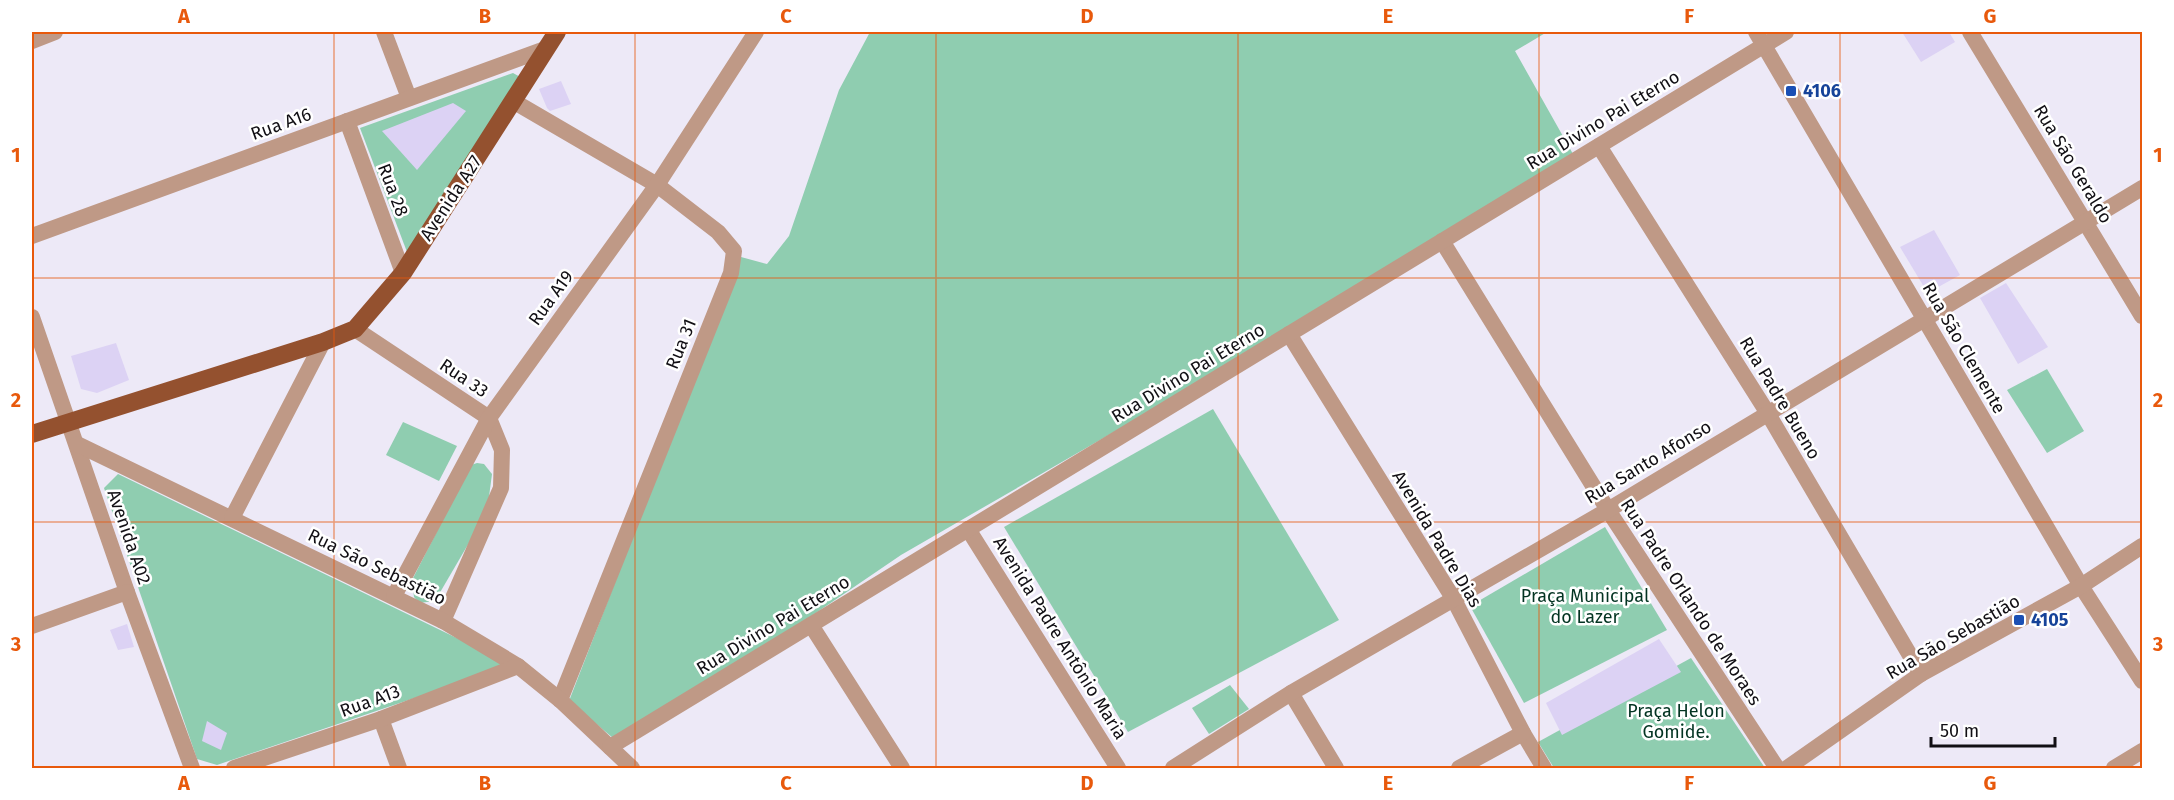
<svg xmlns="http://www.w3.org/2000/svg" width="2174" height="800" font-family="'Fira Sans',sans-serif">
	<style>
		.green { fill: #8fcdb0 }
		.building { fill: #dcd2f4 }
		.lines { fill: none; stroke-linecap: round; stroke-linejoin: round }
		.minor { stroke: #bf9986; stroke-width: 16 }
		.major { stroke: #94512f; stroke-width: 18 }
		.grid { fill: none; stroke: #e8590c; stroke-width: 1.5; stroke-opacity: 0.55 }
		.transit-dot { fill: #1a4fb4; stroke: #fff; stroke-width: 2 }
		.labels { text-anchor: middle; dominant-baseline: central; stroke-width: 5; stroke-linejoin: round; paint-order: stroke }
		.transit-label { font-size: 18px; font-weight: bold; fill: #164399; stroke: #fff; text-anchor: start }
		.street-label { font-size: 18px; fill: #110f14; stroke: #fff }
		.park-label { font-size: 18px; fill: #033422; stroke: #fff }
		.neatline { fill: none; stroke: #e8590c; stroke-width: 2 }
		.grid-label { font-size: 20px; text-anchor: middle; font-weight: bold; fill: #e8590c }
	</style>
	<rect width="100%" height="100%" fill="#ede9f7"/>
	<!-- green -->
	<g class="green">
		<polygon points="870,32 1547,32 1515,51 1573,154 1287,332 901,555 810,617 613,738 569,701 741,257 767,264 789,236 839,90"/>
		<polygon points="513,73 522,78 407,252 360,128"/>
		<polygon points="2047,369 2084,431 2047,453 2007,390"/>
		<polygon points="1213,409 1339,620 1128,732 1004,527"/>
		<polygon points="403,422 457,446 439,481 386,455"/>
		<polygon points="477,463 484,464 492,474 487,512 435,601 419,603 414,597 412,580 471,465"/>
		<polygon points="118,474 500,659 503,668 217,765 197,759 104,488"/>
		<polygon points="1605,527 1667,630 1524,703 1470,606"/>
		<polygon points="1691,658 1765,768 1554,768 1538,742"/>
		<polygon points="1230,685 1249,709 1209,734 1192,708"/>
	</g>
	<!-- building -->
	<g class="building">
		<polygon points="1902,32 1949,32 1955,42 1921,62"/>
		<polygon points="561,81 571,104 550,111 547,108 539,89"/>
		<polygon points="453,103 466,111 417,170 382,131"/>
		<polygon points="1934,230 1960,275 1931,291 1924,287 1900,247"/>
		<polygon points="2006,283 2048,347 2018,364 1980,298"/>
		<polygon points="116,343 129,380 97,393 81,389 71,356"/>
		<polygon points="127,624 134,647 118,650 110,630"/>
		<polygon points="1659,639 1681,672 1562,735 1546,703"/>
		<polygon points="207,721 227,733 221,750 202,741"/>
	</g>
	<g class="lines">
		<!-- minor -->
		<g class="minor">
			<polyline points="384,32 409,98"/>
			<polyline points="1756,32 2081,586 2142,681"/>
			<polyline points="1970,32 2142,316"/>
			<polyline points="32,41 55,32"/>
			<polyline points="513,101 657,185 718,232 734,251 731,273 560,700"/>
			<polyline points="347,121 403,273"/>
			<polyline points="1599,146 1767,412 1921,674"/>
			<polyline points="32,236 545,49"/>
			<polyline points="1442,241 1608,510 1777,768"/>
			<polyline points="32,317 127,592 192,768"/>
			<polyline points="355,329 489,418 502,450 501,488 443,621"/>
			<polyline points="1289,334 1453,598 1523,733 1544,768"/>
			<polyline points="77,444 443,621 518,666 560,700 632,768"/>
			<polyline points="232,518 323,342"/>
			<polyline points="968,529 1118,768"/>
			<polyline points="394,596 489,418 657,185 756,32"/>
			<polyline points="811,625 902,768"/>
			<polyline points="32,626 127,592"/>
			<polyline points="1291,693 1336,768"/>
			<polyline points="381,719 399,768"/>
			<polyline points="610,747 1786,32"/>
			<polyline points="234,768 381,719 518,666"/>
			<polyline points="1173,768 1291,693 1608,510 2142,188"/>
			<polyline points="1459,768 1523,733"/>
			<polyline points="1787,768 1921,674 2081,586 2142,546"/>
			<polyline points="2114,768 2142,751"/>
		</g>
		<!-- major -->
		<polyline class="major" points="32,434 323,342 355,329 403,273 557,32"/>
	</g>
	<!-- grid -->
	<path class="grid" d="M334 32V768M635 32V768M936 32V768M1238 32V768M1539 32V768M1840 32V768M32 278H2142M32 522H2142"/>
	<!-- markers -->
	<g class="transit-dot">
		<rect x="1785" y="85" width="12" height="12" rx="3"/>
		<rect x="2013" y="614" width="12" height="12" rx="3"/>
	</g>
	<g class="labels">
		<!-- transit labels -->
		<g class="transit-label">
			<text x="1803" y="91">4106</text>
			<text x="2031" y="620">4105</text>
		</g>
		<!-- street labels -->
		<g class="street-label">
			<text transform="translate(1603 120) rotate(-31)">Rua Divino Pai Eterno</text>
			<text transform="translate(281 124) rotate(-20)">Rua A16</text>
			<text transform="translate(2073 164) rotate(59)">Rua São Geraldo</text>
			<text transform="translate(393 190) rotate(69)">Rua 28</text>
			<text transform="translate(451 198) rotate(-57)">Avenida A27</text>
			<text transform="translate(551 298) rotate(-54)">Rua A19</text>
			<text transform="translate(681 344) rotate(-68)">Rua 31</text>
			<text transform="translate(1964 348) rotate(60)">Rua São Clemente</text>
			<text transform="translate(1188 373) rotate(-31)">Rua Divino Pai Eterno</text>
			<text transform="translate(464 378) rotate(34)">Rua 33</text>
			<text transform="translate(1780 398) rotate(59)">Rua Padre Bueno</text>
			<text transform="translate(1648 462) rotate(-31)">Rua Santo Afonso</text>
			<text transform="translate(129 537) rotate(71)">Avenida A02</text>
			<text transform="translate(1437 539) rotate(59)">Avenida Padre Dias</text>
			<text transform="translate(377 567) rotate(26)">Rua São Sebastião</text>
			<text transform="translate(1691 602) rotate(57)">Rua Padre Orlando de Moraes</text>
			<text transform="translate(773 625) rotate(-31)">Rua Divino Pai Eterno</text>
			<text transform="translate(1953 637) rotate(-30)">Rua São Sebastião</text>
			<text transform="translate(1060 638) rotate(58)">Avenida Padre Antônio Maria</text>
			<text transform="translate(370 701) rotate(-20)">Rua A13</text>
		</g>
		<!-- park labels -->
		<g class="park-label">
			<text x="1585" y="596">Praça Municipal<tspan x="1585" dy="21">do Lazer</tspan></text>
			<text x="1676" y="711">Praça Helon<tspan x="1676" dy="21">Gomide.</tspan></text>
		</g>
	</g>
	<!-- border -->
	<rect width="2174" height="800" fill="none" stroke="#ffffff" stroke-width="66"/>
	<!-- scale -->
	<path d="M1931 737v9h124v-9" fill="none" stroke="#110f14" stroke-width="3"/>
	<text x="1940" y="737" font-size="18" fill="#110f14" stroke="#ffffff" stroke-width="4.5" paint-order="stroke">50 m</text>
	<rect x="33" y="33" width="2108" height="734" class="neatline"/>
	<g class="grid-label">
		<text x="184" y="23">A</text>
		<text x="485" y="23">B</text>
		<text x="786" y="23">C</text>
		<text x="1087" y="23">D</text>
		<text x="1388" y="23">E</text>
		<text x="1689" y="23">F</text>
		<text x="1990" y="23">G</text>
		<text x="16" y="162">1</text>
		<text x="2158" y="162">1</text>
		<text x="16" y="407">2</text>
		<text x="2158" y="407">2</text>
		<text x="16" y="651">3</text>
		<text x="2158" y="651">3</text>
		<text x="184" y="790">A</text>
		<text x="485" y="790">B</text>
		<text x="786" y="790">C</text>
		<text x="1087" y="790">D</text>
		<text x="1388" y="790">E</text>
		<text x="1689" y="790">F</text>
		<text x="1990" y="790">G</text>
	</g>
</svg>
